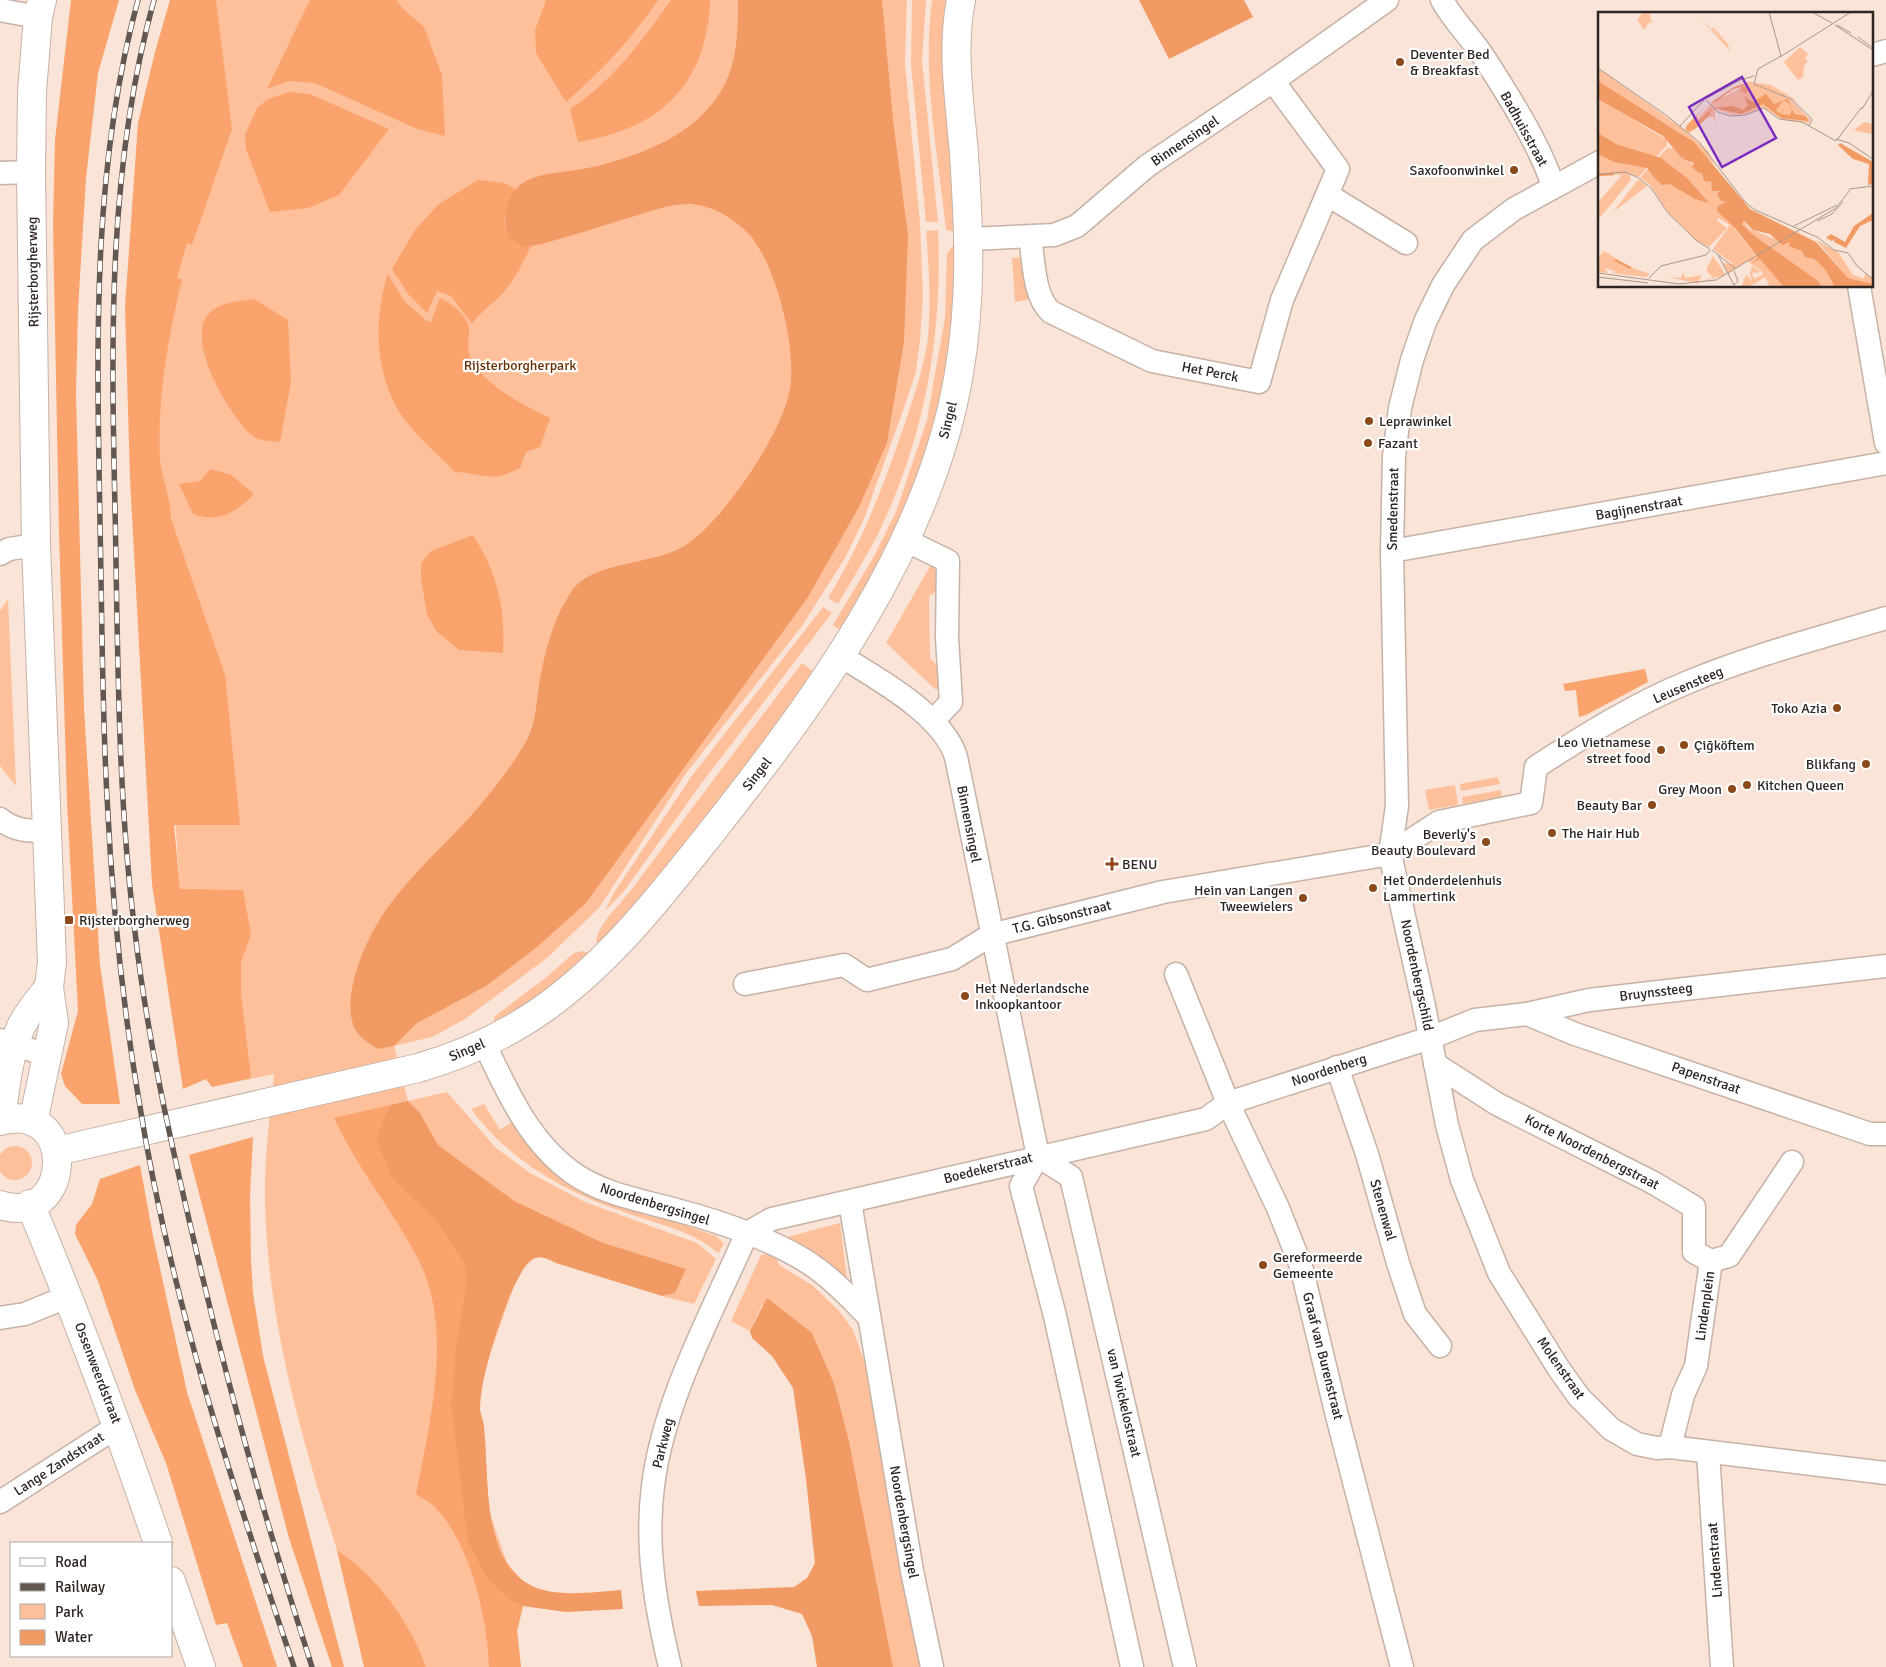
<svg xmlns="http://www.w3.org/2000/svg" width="1886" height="1667" font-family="Signika,sans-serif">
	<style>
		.green { fill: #fec09b }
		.forest { fill: #faa36c }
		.water { fill: #f19a63 }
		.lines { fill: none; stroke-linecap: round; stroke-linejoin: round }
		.street-casing { stroke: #c6b2a6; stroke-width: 25 }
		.secondary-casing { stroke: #c6b2a6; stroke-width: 30 }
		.street { stroke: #fff; stroke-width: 22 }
		.secondary { stroke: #fff; stroke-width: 28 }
		.rail-casing { stroke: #635751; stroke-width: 5.5 }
		.rail { stroke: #fff; stroke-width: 4; stroke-dasharray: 11; stroke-linecap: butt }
		.poi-dot { fill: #8c4919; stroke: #fff; stroke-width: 2 }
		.labels { text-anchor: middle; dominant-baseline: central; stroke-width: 4.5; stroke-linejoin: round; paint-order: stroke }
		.poi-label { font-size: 14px; fill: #2d2521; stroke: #fff; text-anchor: start }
		.street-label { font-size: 14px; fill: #2d2521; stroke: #fff }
		.park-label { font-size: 14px; fill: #652f03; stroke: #fff }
		.inset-river { fill: none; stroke: #f19a63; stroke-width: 2.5 }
		.inset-road { fill: none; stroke: #a7988e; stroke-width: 1 }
		.view { fill: #7b2cbf; fill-opacity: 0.15; stroke: #7b2cbf; stroke-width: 2.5 }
		.inset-edge { fill: none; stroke: #2d2521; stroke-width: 2.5 }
	</style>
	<rect width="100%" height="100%" fill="#f9e4d7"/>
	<!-- green -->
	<g class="green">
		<path d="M192 0H907L905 63 920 224 923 298 920 339 916 371 906 402 864 519 845 558 802 626 687 772 599 908 547 958 465 1019 432 1037 394 1046 408 1101 447 1092 496 1148 530 1173 585 1202 697 1243 716 1259 694 1304 662 1296 675 1293 685 1269 601 1242 556 1222 533 1259 524 1268 514 1286 490 1354 483 1379 480 1410 484 1426 489 1511 507 1563 521 1579 523 1606 517 1631 521 1667H426C410 1621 376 1577 337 1550 301 1437 268 1322 265 1203 264 1160 270 1117 274 1074L212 1087 180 890 151 467Z"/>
		<polygon points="912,0 926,0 922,60 938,222 926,222 911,64"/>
		<path d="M932 0H949L956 232 946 230C938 155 922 76 932 0Z"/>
		<path d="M938 230C943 337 924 441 876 538 864 560 851 582 838 604L828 598C861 544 883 488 903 429 913 399 924 368 928 337 931 302 929 267 926 231Z"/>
		<path d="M954 244H957C957 263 958 282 956 301 949 384 922 485 883 558 870 583 854 606 840 630L833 625 873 558 896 512 927 420 945 317 947 254Z"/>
		<polygon points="1023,257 1031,299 1015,302 1012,258"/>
		<polygon points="932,563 940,569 938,590 929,596 930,658 940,668 940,689 935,689 886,643"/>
		<polygon points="8,599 16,786 0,766 0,611"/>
		<polygon points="823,607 832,613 704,780 624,891 605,911 613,894 691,777"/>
		<path d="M802 663 812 671 782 718 654 882 600 945 596 941C599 922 621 904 632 889 688 813 745 738 802 663Z"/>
		<polygon points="1498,777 1500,784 1461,791 1460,784"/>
		<polygon points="1455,785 1458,805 1429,810 1425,790"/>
		<polygon points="1501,790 1502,797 1463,804 1462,797"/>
		<polygon points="582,951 590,954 553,988 498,1022 494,1022 494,1017 549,975 574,953"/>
		<path d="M484 1104 500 1130 517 1119 625 1204 716 1236 724 1244 718 1253C692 1230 656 1224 624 1212 565 1192 508 1160 471 1109Z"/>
		<circle cx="15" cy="1163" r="17"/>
		<polygon points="840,1223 847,1279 815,1254 787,1237"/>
		<polygon points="770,1254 775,1255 779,1265 812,1285 840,1312 853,1330 865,1363 872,1368 927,1667 893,1667 849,1441 834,1383 812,1333 762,1305 750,1331 731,1321 761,1255"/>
	</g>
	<!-- forest -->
	<g class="forest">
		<polygon points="71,0 119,0 98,73 86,178 78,310 76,394 84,709 100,965 120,1104 82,1104 65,1086 61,1074 78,1011 67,801 59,532 53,225 55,140"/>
		<path d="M170 0H216L232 129 192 245 187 243 177 278 182 279C168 339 157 398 160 459 162 480 171 498 171 519L225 675 240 825H174L180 889 243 890 251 935 241 962V993L251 1078 212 1087 206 1079 183 1089 152 884 130 479 125 307 138 123 155 52Z"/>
		<polygon points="310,0 397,0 402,8 424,27 442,75 445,136 417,129 315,83 289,81 267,89"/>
		<path d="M546 0H658C632 39 601 71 566 102L536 53 535 30Z"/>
		<path d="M671 0H710C707 85 660 129 578 142L570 109C612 82 643 40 671 0Z"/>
		<polygon points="289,92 310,94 389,129 339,195 308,208 270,212 246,149 245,135 257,108 268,99"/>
		<path d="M478 180 504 183 516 189C506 204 496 230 516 242 522 245 525 247 531 246 522 264 514 282 500 296 489 307 482 310 472 324L451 296 437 291 427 313 409 295 392 269 415 230 439 204Z"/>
		<path d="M388 274 404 301 427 321 431 322 440 298C451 303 470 317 469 331 469 342 466 351 472 361 488 388 524 405 550 418L540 447 526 452 520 468C514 471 505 476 498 476 483 478 471 472 455 472 440 456 422 442 409 425 375 384 372 323 388 274Z"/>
		<path d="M254 299 288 320 291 382 280 442C272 441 260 441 254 437 231 419 185 342 208 315 219 301 238 302 254 299Z"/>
		<path d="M211 469 231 475 254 494C235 513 219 523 193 514L179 484 200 481Z"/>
		<path d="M473 535C498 575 505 607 503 653L459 650 436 631 427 614 421 579V563L431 551Z"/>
		<polygon points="1645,669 1648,682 1586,715 1579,717 1576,690 1565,691 1563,684"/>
		<path d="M390 1105 387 1111 392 1178 437 1222 464 1264 466 1283 456 1345 451 1403 467 1540 486 1578 510 1600 523 1606 517 1631 521 1667H489C487 1616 471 1545 435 1507 430 1502 422 1498 416 1494 430 1423 454 1327 418 1259 393 1210 357 1168 334 1118Z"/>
		<polygon points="253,1137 250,1195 251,1259 253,1293 263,1356 344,1667 332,1667 289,1538 189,1155"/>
		<polygon points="140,1165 153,1236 187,1392 277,1667 243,1667 227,1623 216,1625 166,1463 135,1390 98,1281 75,1234 76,1225 92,1204 100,1179"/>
		<path d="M337 1550C376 1576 410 1621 426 1667H364Z"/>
	</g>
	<!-- water -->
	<g class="water">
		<path d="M738 0H882L893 120 908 236 904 342 887 443 860 505 808 597 586 903 537 947 486 986 417 1023 394 1046 378 1049C370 1044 360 1038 355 1029 339 996 368 934 388 907 413 872 447 843 476 810 494 789 513 765 527 740 536 722 536 705 539 686 544 654 553 619 571 592 593 559 655 567 689 543 726 516 782 434 790 389 797 349 776 260 746 231 731 217 713 206 691 204 669 203 646 213 625 219 597 228 569 236 542 244L525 247 510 239C499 219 507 190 528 180 546 172 568 172 588 168 647 155 718 127 733 61 738 41 738 20 738 0Z"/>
		<polygon points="1139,0 1244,0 1253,17 1169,59"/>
		<path d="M408 1101 420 1113 438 1145 514 1201 601 1242 686 1269 675 1293 662 1296 556 1263C548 1259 540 1254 531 1260 511 1275 478 1383 480 1409 480 1415 484 1421 484 1428 489 1472 482 1548 521 1579 546 1600 590 1592 621 1590L623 1609 566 1612 523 1606 510 1600 486 1578 467 1540 451 1403 456 1345 466 1283 464 1264 437 1222 392 1178 376 1138 390 1105Z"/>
		<polygon points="767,1298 812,1333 834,1383 849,1441 893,1667 817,1667 812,1636 802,1614 772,1605 699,1606 696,1591 794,1587 807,1578 815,1563 806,1479 793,1388 772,1356 752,1338 750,1331"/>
	</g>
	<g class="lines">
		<defs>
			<g id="street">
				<path d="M1442 0C1453 21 1471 37 1483 56 1507 93 1540 145 1553 186"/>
				<polyline points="0,10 38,17"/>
				<polyline points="1872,55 1886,51"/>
				<polyline points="1600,162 1514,209 1473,240 1443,285 1425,322 1412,360 1400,408 1394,456 1392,551 1397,806 1390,854 1424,1006 1447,1125 1462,1180 1499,1273 1559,1369 1579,1397 1611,1429 1637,1444 1657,1448 1670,1447 1886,1473"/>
				<polyline points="0,173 31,172"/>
				<polyline points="1328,195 1406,243"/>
				<path d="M1030 237C1034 260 1033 296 1051 312L1152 361 1259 382 1282 300 1338 169 1273 81"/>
				<polyline points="970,239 1054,235 1077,226 1147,166 1273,81 1387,0"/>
				<polyline points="1859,286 1886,443"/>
				<polyline points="905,540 948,561 947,638 951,702 933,721"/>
				<polyline points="1392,551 1886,463"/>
				<polyline points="0,554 9,549 36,545"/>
				<path d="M839 655C876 678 943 714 956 757L1038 1156 1021 1186 1055 1316 1132 1667"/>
				<path d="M0 819C15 831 28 831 47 831"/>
				<polyline points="1176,974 1228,1103 1278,1208 1301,1266 1336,1412 1402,1667"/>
				<path d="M745 984 844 965 867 980 952 959 991 935 1163 892 1390 854 1439 822 1531 803 1536 767C1584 736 1633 705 1686 683 1750 656 1819 638 1886 618"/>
				<polyline points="1527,1014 1575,1034 1870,1134 1886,1134"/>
				<polyline points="0,1040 47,1055"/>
				<path d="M484 1043C507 1091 529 1142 573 1173 604 1195 645 1201 680 1211 722 1222 782 1243 816 1268 836 1282 852 1300 869 1317"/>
				<polyline points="1435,1064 1497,1104 1652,1182 1694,1207 1694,1252 1711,1261"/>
				<polyline points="1337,1067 1367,1154 1398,1263 1415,1314 1440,1346"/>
				<polyline points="1038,1156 1071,1177 1185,1667"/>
				<polyline points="850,1202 912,1571 932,1667"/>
				<polyline points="747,1233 772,1219 1206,1119 1228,1103 1430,1038 1475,1020 1527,1014 1589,1000 1886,966"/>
				<polyline points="1711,1261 1729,1256 1792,1162"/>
				<polyline points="0,1318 25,1314 69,1296"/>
				<polyline points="1670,1447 1683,1395 1696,1366 1711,1261"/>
				<polyline points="1708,1453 1722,1667"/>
				<polyline points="0,1502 118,1426"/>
				<path d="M670 1667C656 1608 645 1547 653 1486 663 1401 713 1311 747 1233"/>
			</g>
			<g id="secondary">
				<path d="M1 1120C5 1091 8 1056 20 1029 27 1013 39 1000 49 987"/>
				<path d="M0 1121C79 1099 73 1229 0 1205"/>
				<polyline points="33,1122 54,1023 49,987 52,962 36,545 31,172 32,92 38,17 42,0"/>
				<path d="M57 1151 418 1068C463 1055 507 1035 546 1007 610 961 661 896 710 834 815 701 931 545 959 373 972 297 969 231 964 154 960 104 951 50 961 0"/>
				<path d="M30 1204C77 1316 119 1429 158 1543"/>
				<polyline points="171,1581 201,1667"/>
			</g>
		</defs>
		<!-- street casing -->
		<use href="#street" class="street-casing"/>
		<!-- secondary casing -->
		<use href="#secondary" class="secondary-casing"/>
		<!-- street -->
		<use href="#street" class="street"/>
		<!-- secondary -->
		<use href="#secondary" class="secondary"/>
		<defs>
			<g id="rail">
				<path d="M138 0C91 172 97 348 100 524 102 615 102 706 107 797 112 899 122 1001 139 1101 170 1296 231 1481 294 1667"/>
				<path d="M154 0C108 166 111 336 115 507 118 649 117 791 135 932 147 1036 170 1139 194 1241 227 1384 267 1527 312 1667"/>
			</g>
		</defs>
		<!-- rail casing -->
		<use href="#rail" class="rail-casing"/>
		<!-- rail -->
		<use href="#rail" class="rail"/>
	</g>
	<!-- markers -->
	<g class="poi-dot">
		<circle cx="1400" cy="62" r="5"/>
		<circle cx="1514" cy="170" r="5"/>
		<circle cx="1369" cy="421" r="5"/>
		<circle cx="1368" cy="443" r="5"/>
		<circle cx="1837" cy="708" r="5"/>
		<circle cx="1684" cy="745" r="5"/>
		<circle cx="1661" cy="750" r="5"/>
		<circle cx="1866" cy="764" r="5"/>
		<circle cx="1747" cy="785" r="5"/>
		<circle cx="1732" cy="789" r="5"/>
		<circle cx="1652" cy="805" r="5"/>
		<circle cx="1552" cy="833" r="5"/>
		<circle cx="1486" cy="842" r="5"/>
		<path d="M1109.5 856.5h5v5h5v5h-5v5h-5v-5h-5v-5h5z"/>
		<circle cx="1373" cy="888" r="5"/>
		<circle cx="1303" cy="898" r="5"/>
		<rect x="64" y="915" width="10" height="10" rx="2.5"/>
		<circle cx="965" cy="996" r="5"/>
		<circle cx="1263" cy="1265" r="5"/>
	</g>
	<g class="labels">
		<!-- poi labels -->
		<g class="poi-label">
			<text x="1410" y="54">Deventer Bed<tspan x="1410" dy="16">&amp; Breakfast</tspan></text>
			<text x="1504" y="170" text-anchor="end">Saxofoonwinkel</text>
			<text x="1379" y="421">Leprawinkel</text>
			<text x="1378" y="443">Fazant</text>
			<text x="1827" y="708" text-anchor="end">Toko Azia</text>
			<text x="1651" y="742" text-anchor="end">Leo Vietnamese<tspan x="1651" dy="16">street food</tspan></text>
			<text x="1694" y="745">Çiğköftem</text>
			<text x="1856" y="764" text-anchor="end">Blikfang</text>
			<text x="1757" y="785">Kitchen Queen</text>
			<text x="1722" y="789" text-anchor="end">Grey Moon</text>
			<text x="1642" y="805" text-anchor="end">Beauty Bar</text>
			<text x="1562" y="833">The Hair Hub</text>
			<text x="1476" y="834" text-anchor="end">Beverly's<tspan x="1476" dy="16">Beauty Boulevard</tspan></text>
			<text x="1122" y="864">BENU</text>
			<text x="1383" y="880">Het Onderdelenhuis<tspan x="1383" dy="16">Lammertink</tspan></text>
			<text x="1293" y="890" text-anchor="end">Hein van Langen<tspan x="1293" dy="16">Tweewielers</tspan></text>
			<text x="79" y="920">Rijsterborgherweg</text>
			<text x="975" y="988">Het Nederlandsche<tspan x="975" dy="16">Inkoopkantoor</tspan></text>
			<text x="1273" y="1257">Gereformeerde<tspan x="1273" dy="16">Gemeente</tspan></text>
		</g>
		<!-- street labels -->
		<g class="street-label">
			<text transform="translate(1524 129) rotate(61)">Badhuisstraat</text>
			<text transform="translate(1185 141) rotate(-34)">Binnensingel</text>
			<text transform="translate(33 272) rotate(-91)">Rijsterborgherweg</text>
			<text transform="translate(1210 372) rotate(11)">Het Perck</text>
			<text transform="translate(948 420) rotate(-76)">Singel</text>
			<text transform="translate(1639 508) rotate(-10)">Bagijnenstraat</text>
			<text transform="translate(1393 509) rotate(-89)">Smedenstraat</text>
			<text transform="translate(1688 685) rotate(-23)">Leusensteeg</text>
			<text transform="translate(757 774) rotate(-52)">Singel</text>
			<text transform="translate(969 824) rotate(79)">Binnensingel</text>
			<text transform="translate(1062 917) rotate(-14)">T.G. Gibsonstraat</text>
			<text transform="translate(1417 975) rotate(78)">Noordenbergschild</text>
			<text transform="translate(1656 992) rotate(-7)">Bruynssteeg</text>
			<text transform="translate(467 1050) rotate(-23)">Singel</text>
			<text transform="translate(1329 1070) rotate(-18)">Noordenberg</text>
			<text transform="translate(1706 1078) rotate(19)">Papenstraat</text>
			<text transform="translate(1592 1152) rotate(27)">Korte Noordenbergstraat</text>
			<text transform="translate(988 1168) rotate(-14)">Boedekerstraat</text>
			<text transform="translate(655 1204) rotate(17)">Noordenbergsingel</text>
			<text transform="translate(1383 1210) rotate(74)">Stenenwal</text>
			<text transform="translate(1705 1306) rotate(-82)">Lindenplein</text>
			<text transform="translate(1323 1356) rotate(76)">Graaf van Burenstraat</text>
			<text transform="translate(1561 1368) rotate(55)">Molenstraat</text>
			<text transform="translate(98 1373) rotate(69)">Ossenweerdstraat</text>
			<text transform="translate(1124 1403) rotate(77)">van Twickelostraat</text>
			<text transform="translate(663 1443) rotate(-76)">Parkweg</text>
			<text transform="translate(59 1464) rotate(-33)">Lange Zandstraat</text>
			<text transform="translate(904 1522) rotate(80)">Noordenbergsingel</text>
			<text transform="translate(1715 1560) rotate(-94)">Lindenstraat</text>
		</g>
		<!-- park labels -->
		<g class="park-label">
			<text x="520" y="365">Rijsterborgherpark</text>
		</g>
	</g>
	<!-- overview -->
	<g transform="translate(1598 12)">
		<rect width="275" height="275" fill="#f9e4d7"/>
		<path d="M46 0H51L54 11 51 10 46 18 39 7ZM96 0 127 31 113 16H116L129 31 133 40ZM202 35 210 42 207 46 210 49 206 54 205 65 200 68 186 50ZM0 56 81 114 110 139 117 153 81 120 0 71ZM154 70 173 73 195 86 201 92 188 83 212 107 211 111 185 108 165 95 149 102 135 103 117 97V111L115 105H108L91 120 95 124 88 119 114 91ZM0 86 69 128V133L41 165 29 160 0 161ZM266 110 275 112V122L254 118 248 116 256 118ZM75 134 104 161 128 190 131 209 159 246 173 236 154 222 144 212 146 210 152 217 204 238 227 256 238 275H172L167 265 155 273 153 270 154 275H143L148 263 154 269 152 262 154 254 163 260 154 261 156 267 165 262 162 258 149 249 130 262 125 251 135 252 115 237 132 213 120 206 119 209 129 216 111 235 99 229 70 200 52 173 42 166 70 135 73 137ZM24 160 32 162 33 168 0 208V190L24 163 0 162ZM41 168 49 174 15 200 39 169ZM218 228 240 240 255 263 266 267 267 261 275 267V272L250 266ZM6 239 30 254 52 262 48 265 13 261 19 260 7 256 10 261 0 260V246ZM115 244 128 263 99 271 69 265 83 266 85 260 87 266 104 263 100 270 115 266 108 258Z" fill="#fec09b"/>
		<path d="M155 69 144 75H151L148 82 142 78 144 75 139 76 132 79 133 82 131 80 118 90 112 91 136 75ZM110 92 98 105 100 104 97 112 114 96 112 103 97 117 91 120 87 117 90 112Z" fill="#faa36c"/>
		<path d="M0 69 96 130 152 197 218 230 250 266 275 272V275H237L227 257 216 247 207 245 204 239 191 234V231L184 233 172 222 155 218 146 209 144 212 154 222 220 269 224 275H186L162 247 153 252 160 246 137 216 119 199 120 194 128 190 123 189 119 182 121 179H114L113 170 106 169 104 161H101L94 155 96 151 85 147 87 143 84 146 65 124 0 87ZM168 82 176 92 190 87 196 102 207 104 211 109 183 106 165 92 143 102 117 96 135 94 145 98 150 93 146 85 155 90ZM185 89 190 90 194 98 192 103 184 102 186 96 183 102 178 98ZM0 121 18 132 63 146 90 167 111 191 97 187 72 172 64 173 57 166 61 172 49 156 16 150 0 142ZM242 131 275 150V172L270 173 271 152 255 147 240 133ZM275 201V208L262 214 248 236 236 230 237 227 234 229 228 226 233 222 247 230 256 214Z" fill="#f19a63" fill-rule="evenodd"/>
		<path class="inset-river" d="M0 163 16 162M137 206 139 183M17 248 33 256"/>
		<path class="inset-road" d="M171 0 183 44M214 0 234 11M237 13 275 38M239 13 253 21M260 25 275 36M183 44 160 57 156 72 193 87 214 107 211 114M182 45 253 0M0 56 68 103 101 130 147 190M109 86 142 68 156 64M108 88 120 100 133 104 147 103 166 96 181 107 204 110 238 129 264 95M264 97 275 79M82 114 106 88M238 127 251 131 275 147M0 162 27 160 39 165 53 176 70 201 99 229 112 237M251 177 275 174M147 190 157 198 219 225 236 238 250 241 259 254 275 267M219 209 234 202 245 190M196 214 239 193M114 238 138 257M120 243 136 273 140 269 136 259M0 261 81 272 118 268 238 196 252 178M0 265 50 271M51 266 63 254 108 243 112 238"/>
		<path class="view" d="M144 65 178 126 124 155 91 95Z"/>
		<rect width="275" height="275" class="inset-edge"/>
	</g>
	<!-- legend -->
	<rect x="10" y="1542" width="162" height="115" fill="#ffffff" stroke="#aba8a6"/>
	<rect x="20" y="1558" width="25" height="8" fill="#ffffff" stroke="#aba8a6"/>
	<text x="55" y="1567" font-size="15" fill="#2d2521">Road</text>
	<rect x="20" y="1583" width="25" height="8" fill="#635751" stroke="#aba8a6"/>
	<text x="55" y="1592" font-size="15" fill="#2d2521">Railway</text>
	<rect x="20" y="1604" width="25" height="15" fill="#fec09b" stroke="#aba8a6"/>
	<text x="55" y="1617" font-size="15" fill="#2d2521">Park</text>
	<rect x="20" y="1630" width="25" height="15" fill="#f19a63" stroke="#aba8a6"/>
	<text x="55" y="1642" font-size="15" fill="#2d2521">Water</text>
</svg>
